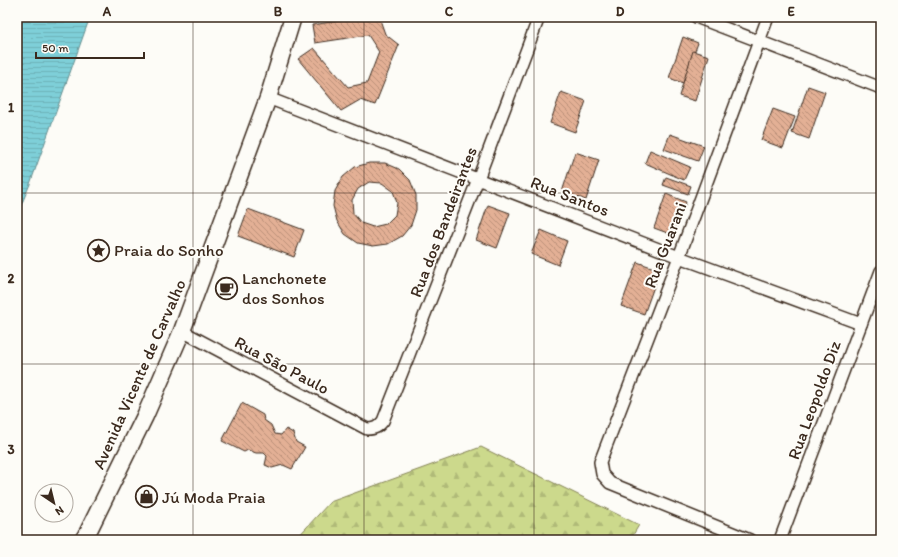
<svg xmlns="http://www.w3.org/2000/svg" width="898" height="557" font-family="Itim,sans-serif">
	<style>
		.forest { fill: url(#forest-firs); stroke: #848255 }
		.water { fill: url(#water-rules); stroke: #638d8e }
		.building { fill: url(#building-back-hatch); stroke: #3b2a1e; fill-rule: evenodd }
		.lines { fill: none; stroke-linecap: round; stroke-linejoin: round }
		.street-casing { stroke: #3b2a1e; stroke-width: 14 }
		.secondary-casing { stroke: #3b2a1e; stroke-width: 19 }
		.street { stroke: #fdfcf7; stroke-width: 11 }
		.secondary { stroke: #fdfcf7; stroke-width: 16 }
		.grid { fill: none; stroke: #3b2a1e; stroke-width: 1; stroke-opacity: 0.55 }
		.labels { text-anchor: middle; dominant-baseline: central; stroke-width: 4; stroke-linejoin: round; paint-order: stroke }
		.street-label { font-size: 17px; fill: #3b2a1e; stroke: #fdfcf7 }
		.poi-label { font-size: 17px; fill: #3b2a1e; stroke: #fdfcf7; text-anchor: start }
		.neatline { fill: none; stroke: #3b2a1e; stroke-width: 1.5 }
		.grid-label { font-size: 13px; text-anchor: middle; font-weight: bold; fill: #3b2a1e }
	</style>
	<defs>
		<pattern id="forest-firs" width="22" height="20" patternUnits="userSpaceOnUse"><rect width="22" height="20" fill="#ccd98c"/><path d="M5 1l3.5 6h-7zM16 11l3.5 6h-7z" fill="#b0ba78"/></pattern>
		<pattern id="water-rules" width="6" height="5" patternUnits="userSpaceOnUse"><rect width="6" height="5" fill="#7ecfd8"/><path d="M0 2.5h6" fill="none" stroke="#6eb2b9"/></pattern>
		<pattern id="building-back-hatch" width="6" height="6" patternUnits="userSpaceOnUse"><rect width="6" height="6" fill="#e3b095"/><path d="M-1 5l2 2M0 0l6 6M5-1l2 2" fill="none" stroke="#b98f79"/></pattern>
	</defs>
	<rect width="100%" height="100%" fill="#fdfcf7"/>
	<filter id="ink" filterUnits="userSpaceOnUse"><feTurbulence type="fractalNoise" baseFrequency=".025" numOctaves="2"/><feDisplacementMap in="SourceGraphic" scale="8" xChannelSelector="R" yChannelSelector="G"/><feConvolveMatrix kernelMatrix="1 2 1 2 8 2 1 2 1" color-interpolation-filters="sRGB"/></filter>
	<g filter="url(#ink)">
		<!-- forest -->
		<polygon class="forest" points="481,447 639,525 630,540 295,540 330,502"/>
		<!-- water -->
		<polygon class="water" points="17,17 90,17 30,184 17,215"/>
		<!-- building -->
		<g class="building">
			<polygon points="363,17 379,17 385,34 399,45 375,105 360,100 341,111 298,59 314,48 348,87 367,83 379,52 368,35 315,43 312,25"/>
			<polygon points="683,37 698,43 683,83 669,78"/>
			<polygon points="693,51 709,56 695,101 679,96"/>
			<polygon points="808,86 825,92 809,139 792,133"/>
			<polygon points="561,92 586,101 575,132 550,123"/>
			<polygon points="773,109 795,117 783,148 761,140"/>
			<polygon points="670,134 704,146 698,161 664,149"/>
			<polygon points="650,150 690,167 684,180 645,163"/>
			<polygon points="575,152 599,160 586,200 562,192"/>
			<path d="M369 163H385L399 169 410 180 416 195V210L411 225 402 236 388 244 373 246 358 243 345 234 337 221 333 206 335 191 343 177 355 167ZM369 182 382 183 393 191 397 203 395 215 386 224 373 227 361 223 353 213 352 200 358 189Z"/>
			<polygon points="666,177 691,186 688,194 663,185"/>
			<polygon points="666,194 686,202 673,235 654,228"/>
			<polygon points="488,205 510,213 497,248 476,240"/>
			<polygon points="248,209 304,230 294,257 238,236"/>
			<polygon points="541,230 567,241 558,265 531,254"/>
			<polygon points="637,262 660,270 644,314 621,306"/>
			<polygon points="242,403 263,415 264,420 271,425 275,434 281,435 286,429 293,433 296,442 305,447 292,469 283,465 272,468 265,465 267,456 264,453 256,453 248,450 244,452 222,441"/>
		</g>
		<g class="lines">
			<defs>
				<g id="street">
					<polyline points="696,17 881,88"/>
					<polyline points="268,98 679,257 861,324"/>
					<path d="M182 331 367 429C375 429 378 427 383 421L478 179 539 17"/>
					<polyline points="750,540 610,483 602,474 600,462 679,257 768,17"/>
					<polyline points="780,540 881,271"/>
				</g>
				<polyline id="secondary" points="83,540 88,532 145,416 182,331 268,98 293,17"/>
			</defs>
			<!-- street casing -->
			<use href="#street" class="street-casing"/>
			<!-- secondary casing -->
			<use href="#secondary" class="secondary-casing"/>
			<!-- street -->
			<use href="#street" class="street"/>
			<!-- secondary -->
			<use href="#secondary" class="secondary"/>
		</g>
	</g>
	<!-- grid -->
	<path class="grid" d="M193 17V540M364 17V540M534 17V540M705 17V540M17 193H881M17 364H881"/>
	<!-- icons -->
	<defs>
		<symbol id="sight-ring" viewBox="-11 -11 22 22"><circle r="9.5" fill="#fdfcf7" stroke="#3b2a1e" stroke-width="1.5"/><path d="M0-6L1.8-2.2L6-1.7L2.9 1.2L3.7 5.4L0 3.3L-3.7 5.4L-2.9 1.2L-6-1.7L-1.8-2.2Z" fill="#3b2a1e"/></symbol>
		<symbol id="cafe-ring" viewBox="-11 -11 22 22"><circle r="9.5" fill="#fdfcf7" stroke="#3b2a1e" stroke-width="1.5"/><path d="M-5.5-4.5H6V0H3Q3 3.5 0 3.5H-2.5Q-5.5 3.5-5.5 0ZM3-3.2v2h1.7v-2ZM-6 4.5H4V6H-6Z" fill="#3b2a1e"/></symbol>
		<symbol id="shop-ring" viewBox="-11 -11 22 22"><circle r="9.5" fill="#fdfcf7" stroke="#3b2a1e" stroke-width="1.5"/><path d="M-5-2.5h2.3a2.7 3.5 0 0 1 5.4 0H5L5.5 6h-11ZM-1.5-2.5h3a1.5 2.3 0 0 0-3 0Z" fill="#3b2a1e"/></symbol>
	</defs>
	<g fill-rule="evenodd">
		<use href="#sight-ring" x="86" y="238" width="25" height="25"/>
		<use href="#cafe-ring" x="214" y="276" width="25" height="25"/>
		<use href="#shop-ring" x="134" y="484" width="25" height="25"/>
	</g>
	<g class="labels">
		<!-- street labels -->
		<g class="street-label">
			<text transform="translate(570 196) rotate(21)">Rua Santos</text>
			<text transform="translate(443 222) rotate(-69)">Rua dos Bandeirantes</text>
			<text transform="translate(665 245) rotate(-69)">Rua Guarani</text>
			<text transform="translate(282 365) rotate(28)">Rua São Paulo</text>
			<text transform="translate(139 374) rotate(-66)">Avenida Vicente de Carvalho</text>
			<text transform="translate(814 400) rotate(-70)">Rua Leopoldo Diz</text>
		</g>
		<!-- poi labels -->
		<g class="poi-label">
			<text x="114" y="250">Praia do Sonho</text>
			<text x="242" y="278">Lanchonete<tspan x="242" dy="20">dos Sonhos</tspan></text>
			<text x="162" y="497">Jú Moda Praia</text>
		</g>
	</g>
	<!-- margin -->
	<rect width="898" height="557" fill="none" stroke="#fdfcf7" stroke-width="44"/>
	<!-- north arrow -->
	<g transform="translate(54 503) rotate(145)"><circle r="19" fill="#fdfcf7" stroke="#afa8a0"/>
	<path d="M0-3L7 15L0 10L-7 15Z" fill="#3b2a1e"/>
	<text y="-6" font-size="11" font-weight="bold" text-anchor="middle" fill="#3b2a1e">N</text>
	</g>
	<!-- scale -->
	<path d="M36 52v6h108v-6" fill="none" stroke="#3b2a1e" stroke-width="2"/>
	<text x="42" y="52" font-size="12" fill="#3b2a1e" stroke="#fdfcf7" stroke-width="3" paint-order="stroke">50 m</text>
	<rect x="22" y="22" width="854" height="513" class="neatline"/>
	<g class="grid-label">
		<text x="107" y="16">A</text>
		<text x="278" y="16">B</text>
		<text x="449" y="16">C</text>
		<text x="620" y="16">D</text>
		<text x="791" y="16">E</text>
		<text x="11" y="112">1</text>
		<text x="11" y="283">2</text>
		<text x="11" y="454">3</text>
	</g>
</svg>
